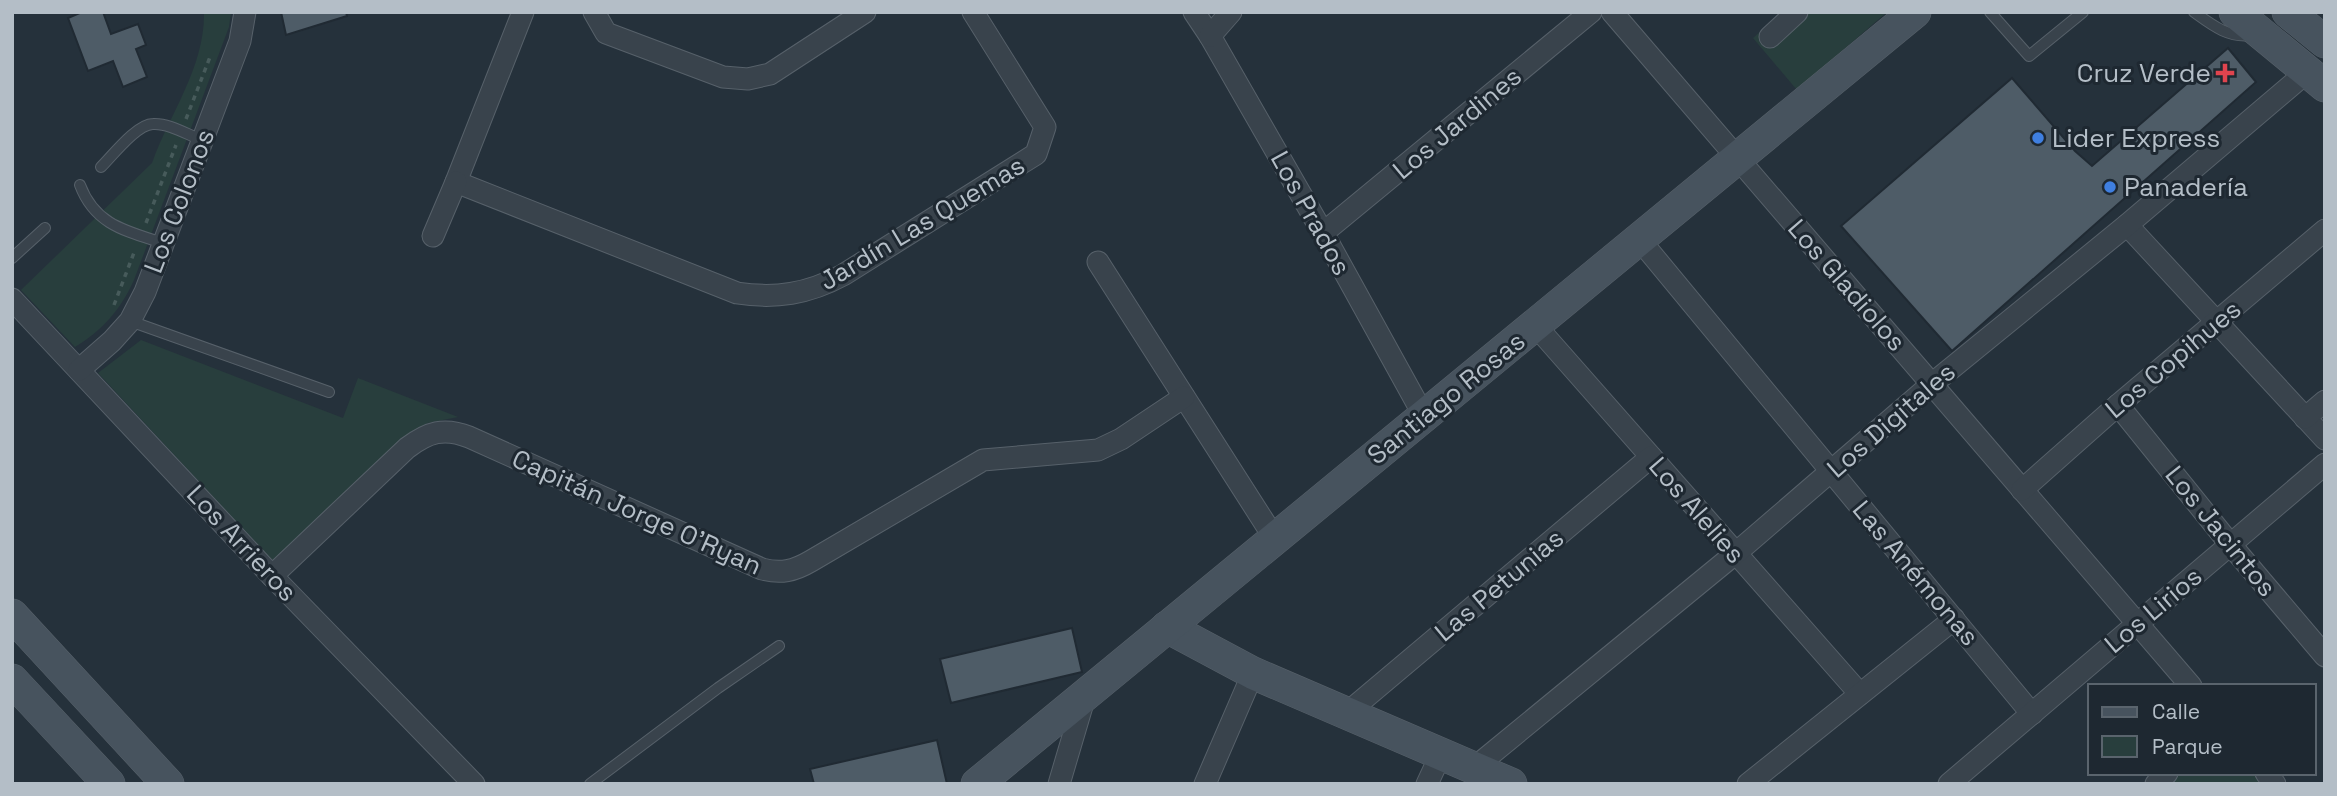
<svg xmlns="http://www.w3.org/2000/svg" width="2337" height="796" font-family="'Space Grotesk',sans-serif">
	<style>
		.green { fill: #283e3d }
		.building { fill: #4e5c67; stroke: #202a33; stroke-width: 2 }
		.lines { fill: none; stroke-linecap: round; stroke-linejoin: round }
		.lane-casing { stroke: #57616a; stroke-width: 12 }
		.street-casing { stroke: #57616a; stroke-width: 23 }
		.secondary-casing { stroke: #57616a; stroke-width: 33 }
		.path { stroke: #475b5b; stroke-width: 3.5; stroke-dasharray: 5 5; stroke-linecap: butt }
		.lane { stroke: #39434c; stroke-width: 10 }
		.street { stroke: #39434c; stroke-width: 21 }
		.secondary { stroke: #47535e; stroke-width: 32 }
		.health-dot { fill: #e0444e; stroke: #1e2831; stroke-width: 2.5 }
		.shop-dot { fill: #3f7fe0; stroke: #1e2831; stroke-width: 2.5 }
		.labels { text-anchor: middle; dominant-baseline: central; stroke-width: 6; stroke-linejoin: round; paint-order: stroke }
		.poi-label { font-size: 26px; fill: #b4bec7; stroke: #1e2831; text-anchor: start }
		.street-label { font-size: 26px; fill: #b4bec7; stroke: #1e2831 }
	</style>
	<rect width="100%" height="100%" fill="#25313b"/>
	<!-- green -->
	<g class="green">
		<path d="M204 12H231L229 27 134 280C121 309 103 330 75 347L21 290 152 163C170 113 205 67 204 12Z"/>
		<polygon points="1782,12 1887,12 1797,90 1753,38"/>
		<polygon points="141,340 343,418 358,378 458,417 428,423 412,432 273,561 98,373"/>
		<polygon points="2175,773 2253,773 2261,784 2164,784"/>
	</g>
	<!-- building -->
	<g class="building">
		<polygon points="82,12 103,12 111,34 138,24 146,45 136,49 147,77 123,87 113,61 88,71 68,18"/>
		<polygon points="281,12 346,12 347,16 286,35"/>
		<polygon points="2228,48 2256,82 1952,351 1841,226 2012,78 2075,151 2092,166"/>
		<polygon points="1072,628 1082,672 951,703 940,659"/>
		<polygon points="937,740 947,784 814,784 810,769"/>
	</g>
	<g class="lines">
		<defs>
			<g id="lane">
				<polyline points="1990,12 2029,56 2083,12"/>
				<path d="M2194 12C2212 25 2228 38 2251 35"/>
				<path d="M101 167C113 155 137 124 153 124 169 123 188 135 202 140"/>
				<path d="M80 185C95 225 126 231 163 243"/>
				<polyline points="12,258 45,228"/>
				<polyline points="130,321 329,392"/>
				<polyline points="590,784 718,688 779,646"/>
			</g>
			<g id="street">
				<path d="M523 12 456 182 737 293C775 299 808 294 843 275L1036 154 1045 127 973 12"/>
				<polyline points="594,12 606,33 723,77 748,79 770,74 865,12"/>
				<polyline points="1194,12 1210,36 1323,233 1424,416"/>
				<polyline points="1612,12 2191,686"/>
				<polyline points="1210,36 1231,12"/>
				<polyline points="1770,37 1797,12"/>
				<polyline points="2127,225 2325,439"/>
				<polyline points="1323,233 1591,12"/>
				<polyline points="433,236 456,182"/>
				<polyline points="1639,239 2032,714"/>
				<polyline points="1098,262 1275,539"/>
				<polyline points="12,299 272,576 474,784"/>
				<polyline points="1535,325 1860,694"/>
				<polyline points="79,370 112,341 130,321 145,292 240,41 245,12"/>
				<polyline points="2118,405 2230,544 2325,656"/>
				<polyline points="2305,418 2325,401"/>
				<polyline points="2022,490 2118,405 2325,230"/>
				<path d="M272 576 407 448C428 432 444 427 469 437L762 569C781 574 794 571 811 561L983 460 1098 450 1121 439 1184 397"/>
				<polyline points="1347,713 1651,457"/>
				<polyline points="1474,768 1736,553 1932,384 2127,225 2307,72"/>
				<polyline points="2266,773 2275,784"/>
				<polyline points="1059,784 1085,696"/>
				<polyline points="1205,784 1253,673"/>
				<polyline points="1427,784 1441,754"/>
				<polyline points="1748,784 1954,619"/>
				<polyline points="1949,784 2325,464"/>
				<polyline points="2156,784 2167,773"/>
			</g>
			<g id="secondary">
				<polyline points="2235,12 2325,86"/>
				<polyline points="2288,12 2325,42"/>
				<polyline points="12,615 168,784"/>
				<polyline points="1167,627 1253,673 1511,784"/>
				<polyline points="12,680 109,784"/>
				<polyline points="977,784 1915,12"/>
			</g>
		</defs>
		<!-- lane casing -->
		<use href="#lane" class="lane-casing"/>
		<!-- street casing -->
		<use href="#street" class="street-casing"/>
		<!-- secondary casing -->
		<use href="#secondary" class="secondary-casing"/>
		<!-- path -->
		<g class="path">
			<polyline points="186,119 210,57"/>
			<polyline points="146,223 176,145"/>
			<polyline points="114,305 135,250"/>
		</g>
		<!-- lane -->
		<use href="#lane" class="lane"/>
		<!-- street -->
		<use href="#street" class="street"/>
		<!-- secondary -->
		<use href="#secondary" class="secondary"/>
	</g>
	<!-- markers -->
	<path class="health-dot" d="M2221.5 62.5h7v7h7v7h-7v7h-7v-7h-7v-7h7z"/>
	<g class="shop-dot">
		<circle cx="2038" cy="138" r="7"/>
		<circle cx="2110" cy="187" r="7"/>
	</g>
	<g class="labels">
		<!-- poi labels -->
		<g class="poi-label">
			<text x="2211" y="73" text-anchor="end">Cruz Verde</text>
			<text x="2052" y="138">Lider Express</text>
			<text x="2124" y="187">Panadería</text>
		</g>
		<!-- street labels -->
		<g class="street-label">
			<text transform="translate(1457 123) rotate(-40)">Los Jardines</text>
			<text transform="translate(179 201) rotate(-69)">Los Colonos</text>
			<text transform="translate(1311 213) rotate(61)">Los Prados</text>
			<text transform="translate(922 223) rotate(-31)">Jardín Las Quemas</text>
			<text transform="translate(1847 285) rotate(49)">Los Gladiolos</text>
			<text transform="translate(2173 359) rotate(-40)">Los Copihues</text>
			<text transform="translate(1446 398) rotate(-39)">Santiago Rosas</text>
			<text transform="translate(1891 420) rotate(-41)">Los Digitales</text>
			<text transform="translate(1697 510) rotate(49)">Los Alelies</text>
			<text transform="translate(637 512) rotate(24)">Capitán Jorge O'Ryan</text>
			<text transform="translate(2221 531) rotate(51)">Los Jacintos</text>
			<text transform="translate(242 543) rotate(47)">Los Arrieros</text>
			<text transform="translate(1916 573) rotate(50)">Las Anémonas</text>
			<text transform="translate(1499 585) rotate(-40)">Las Petunias</text>
			<text transform="translate(2153 610) rotate(-40)">Los Lirios</text>
		</g>
	</g>
	<!-- border -->
	<rect width="2337" height="796" fill="none" stroke="#b4bec7" stroke-width="28"/>
	<!-- legend -->
	<rect x="2088" y="684" width="228" height="91" fill="#1e2831" stroke="#5a646d" stroke-width="2"/>
	<rect x="2102" y="707" width="35" height="10" fill="#47535e" stroke="#5a646d" stroke-width="2"/>
	<text x="2152" y="719" font-size="21" fill="#b4bec7">Calle</text>
	<rect x="2102" y="736" width="35" height="21" fill="#283e3d" stroke="#5a646d" stroke-width="2"/>
	<text x="2152" y="754" font-size="21" fill="#b4bec7">Parque</text>
</svg>
